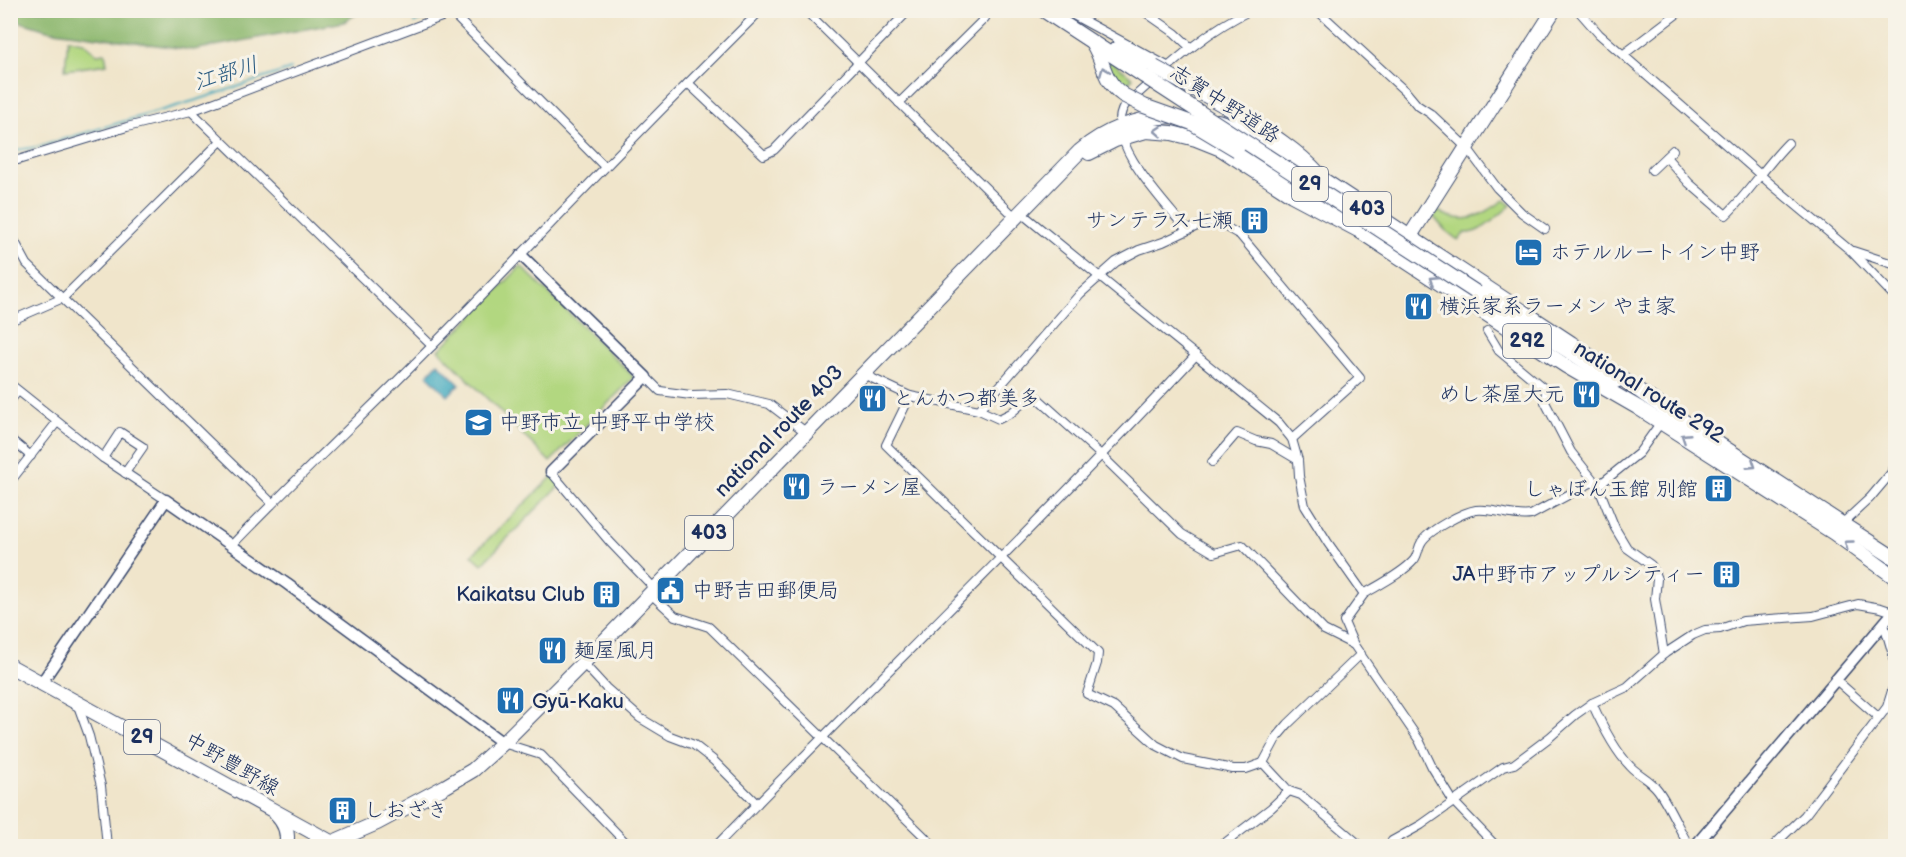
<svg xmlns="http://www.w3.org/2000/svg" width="1906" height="857" font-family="'Balsamiq Sans','Klee One',sans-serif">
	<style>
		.green { fill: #b2d780; stroke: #66836f; stroke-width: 1.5 }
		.forest { fill: #8db86e; stroke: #547466; stroke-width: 1.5 }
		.water { fill: #3ea8be; stroke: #2c6c8e; stroke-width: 1.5 }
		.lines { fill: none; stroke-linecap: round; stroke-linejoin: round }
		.stream { stroke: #3ea8be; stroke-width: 2 }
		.minor-casing { stroke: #3b4a6e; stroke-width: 10 }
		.tertiary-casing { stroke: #3b4a6e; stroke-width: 13 }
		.primary-casing { stroke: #3b4a6e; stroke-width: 16 }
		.trunk-casing { stroke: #3b4a6e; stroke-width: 16 }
		.minor { stroke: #fff; stroke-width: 8 }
		.tertiary { stroke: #fff; stroke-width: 10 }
		.primary { stroke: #fff; stroke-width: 14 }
		.trunk { stroke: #fff; stroke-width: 14 }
		.primary-bridge-casing { stroke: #3b4a6e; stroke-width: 16; stroke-linecap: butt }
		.primary-bridge { stroke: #fff; stroke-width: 14 }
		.oneway { stroke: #8d97ae }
		.labels { text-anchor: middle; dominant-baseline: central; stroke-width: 6; stroke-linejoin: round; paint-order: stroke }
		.shield { fill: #f7f3e8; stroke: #5d6a87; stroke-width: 1.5 }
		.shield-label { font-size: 20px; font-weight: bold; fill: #1b2f5e }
		.street-label { font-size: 21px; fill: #1b2f5e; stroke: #f7f3e8 }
		.poi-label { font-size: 21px; fill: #1b2f5e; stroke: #f7f3e8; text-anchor: start }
		.water-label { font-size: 22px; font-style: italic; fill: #275980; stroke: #f7f3e8 }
	</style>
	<rect width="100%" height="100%" fill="#f7f3e8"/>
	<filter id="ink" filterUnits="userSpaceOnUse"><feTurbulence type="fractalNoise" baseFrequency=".0167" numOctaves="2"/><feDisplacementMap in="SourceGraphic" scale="12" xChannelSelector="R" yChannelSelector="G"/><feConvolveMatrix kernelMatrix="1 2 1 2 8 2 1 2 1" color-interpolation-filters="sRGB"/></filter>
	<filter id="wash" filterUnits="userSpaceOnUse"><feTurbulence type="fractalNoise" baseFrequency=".008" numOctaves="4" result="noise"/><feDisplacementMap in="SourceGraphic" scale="24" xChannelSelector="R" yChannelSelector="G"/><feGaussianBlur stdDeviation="1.35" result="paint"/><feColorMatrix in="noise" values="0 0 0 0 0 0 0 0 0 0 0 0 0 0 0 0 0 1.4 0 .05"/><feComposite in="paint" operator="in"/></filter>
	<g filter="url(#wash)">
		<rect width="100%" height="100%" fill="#f0e5cb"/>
		<!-- green -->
		<g class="green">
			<polygon points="68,39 83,42 97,54 105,53 107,64 65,70"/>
			<polygon points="1104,55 1133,78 1121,89 1117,85"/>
			<path d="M1504 200 1511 205 1508 208C1496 217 1481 234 1465 233L1458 240 1445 230 1433 216 1438 211C1465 227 1481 216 1504 200Z"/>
			<polygon points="521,266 634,377 550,462 439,350"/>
			<polygon points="554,475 561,484 482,564 472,555"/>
		</g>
		<!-- forest -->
		<polygon class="forest" points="10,11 11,10 361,11 344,22 193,50 47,30 11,19"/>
		<!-- water -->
		<polygon class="water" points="438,363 459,384 448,396 427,375"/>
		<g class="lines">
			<!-- stream -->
			<g class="stream">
				<polyline points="414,23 445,10"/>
				<polyline points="10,151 37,147 200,99 291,69"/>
			</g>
		</g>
	</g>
	<g filter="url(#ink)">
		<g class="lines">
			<defs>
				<g id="minor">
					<polyline points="805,10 1015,217"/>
					<polyline points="1064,10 1169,67"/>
					<polyline points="1142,10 1175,33 1191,48"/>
					<polyline points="1317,10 1407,93 1417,105 1431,114 1468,149 1497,188 1522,213 1545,229"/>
					<polyline points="1578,10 1599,34 1772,185 1851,251 1896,298"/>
					<polyline points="451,12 605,167"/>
					<polyline points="1624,54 1682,10"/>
					<polyline points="688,83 761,10"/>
					<polyline points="899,103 985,18 987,10"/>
					<polyline points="191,111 432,346"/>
					<path d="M1666 157 1689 183 1726 215C1749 193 1765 166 1788 143"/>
					<polyline points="10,158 18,160 127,127 191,111 460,10"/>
					<polyline points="1652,170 1673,150"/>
					<polyline points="1020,212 1279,423 1292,439 1298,460 1299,476 1305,506 1328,543 1364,594 1344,622 1354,645 1419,740 1432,767 1453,801 1496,846"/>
					<polyline points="10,230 15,242 27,264 272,503"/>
					<path d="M1187 230C1167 205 1101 139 1125 105 1165 70 1203 32 1251 10"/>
					<polyline points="1853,251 1896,265"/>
					<polyline points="10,321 63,298 221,141"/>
					<polyline points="1487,331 1499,351 1546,390 1545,402 1571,452 1598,486 1615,528 1627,548 1651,565 1657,579 1655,599 1664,654"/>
					<polyline points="863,374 910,396 979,410 999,419 1011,413 1033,394 1102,456 1182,534 1214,553 1242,545 1324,630 1354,645"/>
					<polyline points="646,377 660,391 691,395 727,394 769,404 807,433"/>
					<polyline points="10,384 103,458 166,500"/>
					<polyline points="910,396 886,445 1098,653 1097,663 1087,694 1114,707 1156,745 1183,759 1233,769 1246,769 1263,763 1289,791 1301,795 1361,846"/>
					<polyline points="10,401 18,391"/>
					<polyline points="979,410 1080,294 1116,262 1139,250 1163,242 1208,221 1222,225 1240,235 1360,378 1292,439"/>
					<polyline points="10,439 31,456"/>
					<polyline points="103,458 120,432 143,447 125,473"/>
					<polyline points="1212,462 1237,433 1256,441 1271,444 1298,460"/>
					<polyline points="551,472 610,542 655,589"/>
					<polyline points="10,482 57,422"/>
					<polyline points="1598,486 1639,453 1661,422"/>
					<polyline points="1843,523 1870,498 1892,472 1896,450"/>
					<path d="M231 546C296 478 365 414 431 347 517 260 601 170 688 83L764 155 774 150 909 10"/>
					<polyline points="651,594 675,616 709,627 934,846"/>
					<path d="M1364 594C1379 585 1403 573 1414 560 1418 555 1418 548 1421 543 1427 531 1463 512 1476 510 1495 508 1513 518 1531 515L1594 481"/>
					<polyline points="1884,624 1896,665"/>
					<polyline points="583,663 606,688 640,718 670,736 694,745 713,760 757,804"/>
					<polyline points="1835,679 1878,717"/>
					<polyline points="77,703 89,736 101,786 107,846"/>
					<path d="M1592 703C1601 723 1615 751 1630 766 1638 775 1650 779 1658 790 1669 805 1679 829 1689 846"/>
					<polyline points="503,743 541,755 629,846"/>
					<polyline points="1263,763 1277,737 1288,724 1361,654"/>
					<path d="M716 846C875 682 1040 523 1196 355"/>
					<polyline points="1221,846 1271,808 1289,791"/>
					<polyline points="1388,846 1392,841 1421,825 1503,767 1514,764 1550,737 1575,715 1592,703 1627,687 1664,654 1693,635 1705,630 1720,629 1743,621 1813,616 1858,604 1881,608 1893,612"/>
					<polyline points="1773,846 1805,815 1887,707 1896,678"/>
				</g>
				<g id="tertiary">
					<polyline points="521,255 646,377 551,472"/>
					<polyline points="42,682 166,500 287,584 503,743"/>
					<polyline points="1695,846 1896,609"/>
				</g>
				<g id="primary">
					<polyline points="1043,10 1144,76"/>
					<path d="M1093 44C1105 63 1102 80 1123 95"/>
					<polyline points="1116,49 1154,67"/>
					<path d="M1227 107C1259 127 1294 146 1319 174"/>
					<polyline points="1237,150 1322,205"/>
					<polyline points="1477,293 1616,381"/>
					<polyline points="10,666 338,846"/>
					<path d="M276 814C285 823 289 834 286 846"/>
				</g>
				<g id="trunk">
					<polyline points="1218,121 1244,130 1262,140 1325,181 1571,343 1668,411 1896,559"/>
					<polyline points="1089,153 1115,140 1146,131 1172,133 1196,139 1221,149 1292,195 1358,230 1566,366 1637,407 1834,533 1896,578"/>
					<polyline points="1405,244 1554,10"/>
					<path d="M324 846 377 823 446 786 473 770 503 743 583 663 1080 151C1107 128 1138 118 1172 116"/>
				</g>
			</defs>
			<!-- minor casing -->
			<use href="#minor" class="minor-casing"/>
			<!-- tertiary casing -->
			<use href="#tertiary" class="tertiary-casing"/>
			<!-- primary casing -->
			<use href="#primary" class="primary-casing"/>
			<!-- trunk casing -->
			<use href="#trunk" class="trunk-casing"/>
			<!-- minor -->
			<use href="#minor" class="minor"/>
			<!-- tertiary -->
			<use href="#tertiary" class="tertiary"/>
			<!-- primary -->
			<use href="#primary" class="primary"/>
			<!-- trunk -->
			<use href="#trunk" class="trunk"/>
			<defs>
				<g id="primary-bridge">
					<polyline points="1154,67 1227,107"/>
					<polyline points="1144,76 1477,293"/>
					<polyline points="1123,95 1144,106 1192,123 1237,150"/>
				</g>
			</defs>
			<!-- primary-bridge casing -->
			<use href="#primary-bridge" class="primary-bridge-casing"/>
			<!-- primary-bridge -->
			<use href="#primary-bridge" class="primary-bridge"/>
		</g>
		<!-- one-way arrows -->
		<defs><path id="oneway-chevron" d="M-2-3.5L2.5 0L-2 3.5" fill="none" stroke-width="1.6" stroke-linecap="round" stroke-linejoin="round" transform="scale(1.5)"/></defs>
		<g class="oneway">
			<use href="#oneway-chevron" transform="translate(1104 71) rotate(-112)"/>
			<use href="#oneway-chevron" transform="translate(1158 131) rotate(-176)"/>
			<use href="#oneway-chevron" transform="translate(1433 280) rotate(-147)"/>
			<use href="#oneway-chevron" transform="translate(1685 437) rotate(-147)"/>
			<use href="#oneway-chevron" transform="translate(1752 465) rotate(33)"/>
			<use href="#oneway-chevron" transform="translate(1848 544) rotate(-144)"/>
		</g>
	</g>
	<!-- icons -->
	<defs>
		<symbol id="building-square" viewBox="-11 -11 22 22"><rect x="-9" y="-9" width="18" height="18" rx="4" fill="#1f6fb2" stroke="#f7f3e8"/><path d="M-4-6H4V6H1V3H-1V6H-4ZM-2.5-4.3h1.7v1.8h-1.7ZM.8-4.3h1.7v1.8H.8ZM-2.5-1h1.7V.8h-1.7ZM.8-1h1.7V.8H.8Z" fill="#fff"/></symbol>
		<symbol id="hotel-square" viewBox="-11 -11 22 22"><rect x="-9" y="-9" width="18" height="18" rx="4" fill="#1f6fb2" stroke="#f7f3e8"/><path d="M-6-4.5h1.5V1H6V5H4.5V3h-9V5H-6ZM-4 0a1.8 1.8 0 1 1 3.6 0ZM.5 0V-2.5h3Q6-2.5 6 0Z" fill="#fff"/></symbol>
		<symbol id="restaurant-square" viewBox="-11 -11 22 22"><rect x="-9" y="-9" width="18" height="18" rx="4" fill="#1f6fb2" stroke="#f7f3e8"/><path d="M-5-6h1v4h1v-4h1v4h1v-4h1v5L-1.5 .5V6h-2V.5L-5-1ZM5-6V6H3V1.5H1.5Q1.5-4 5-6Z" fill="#fff"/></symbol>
		<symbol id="school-square" viewBox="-11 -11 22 22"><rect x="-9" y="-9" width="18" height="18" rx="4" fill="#1f6fb2" stroke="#f7f3e8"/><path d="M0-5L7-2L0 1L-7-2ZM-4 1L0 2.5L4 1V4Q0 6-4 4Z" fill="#fff"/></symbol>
		<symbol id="civic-square" viewBox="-11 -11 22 22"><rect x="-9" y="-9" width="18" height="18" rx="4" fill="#1f6fb2" stroke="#f7f3e8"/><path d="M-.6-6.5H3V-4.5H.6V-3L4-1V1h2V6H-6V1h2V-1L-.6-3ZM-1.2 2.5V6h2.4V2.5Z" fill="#fff"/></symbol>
	</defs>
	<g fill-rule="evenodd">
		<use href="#building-square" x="1238" y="204" width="33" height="33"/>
		<use href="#hotel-square" x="1512" y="236" width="33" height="33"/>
		<use href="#restaurant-square" x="1402" y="290" width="33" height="33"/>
		<use href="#restaurant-square" x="1570" y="378" width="33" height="33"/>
		<use href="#restaurant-square" x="856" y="382" width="33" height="33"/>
		<use href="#school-square" x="462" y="406" width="33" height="33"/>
		<use href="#restaurant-square" x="780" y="470" width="33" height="33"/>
		<use href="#building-square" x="1702" y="472" width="33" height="33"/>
		<use href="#building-square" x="1710" y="558" width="33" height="33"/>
		<use href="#civic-square" x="654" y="574" width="33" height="33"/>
		<use href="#building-square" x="590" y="578" width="33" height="33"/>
		<use href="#restaurant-square" x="536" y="634" width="33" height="33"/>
		<use href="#restaurant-square" x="494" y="684" width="33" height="33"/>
		<use href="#building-square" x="326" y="794" width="33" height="33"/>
	</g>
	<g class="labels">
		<!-- shield labels -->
		<g class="shield">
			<rect x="1292" y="167" width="36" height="34" rx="4.5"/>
			<rect x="1343" y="192" width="48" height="34" rx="4.5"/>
			<rect x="1503" y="324" width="48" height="34" rx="4.5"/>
			<rect x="685" y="516" width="48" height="34" rx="4.5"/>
			<rect x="124" y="720" width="36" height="34" rx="4.5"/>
		</g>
		<g class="shield-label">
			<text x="1310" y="184">29</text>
			<text x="1367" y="209">403</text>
			<text x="1527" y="341">292</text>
			<text x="709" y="533">403</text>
			<text x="142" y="737">29</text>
		</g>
		<!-- street labels -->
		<g class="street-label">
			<text transform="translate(1225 104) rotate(33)">志賀中野道路</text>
			<text transform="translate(1649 392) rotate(32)">national route 292</text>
			<text transform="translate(779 431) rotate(-46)">national route 403</text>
			<text transform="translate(232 764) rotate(30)">中野豊野線</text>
		</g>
		<!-- poi labels -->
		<g class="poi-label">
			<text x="1233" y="220" text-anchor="end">サンテラス七瀬</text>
			<text x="1550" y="252">ホテルルートイン中野</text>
			<text x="1439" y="306">横浜家系ラーメン やま家</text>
			<text x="1565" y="394" text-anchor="end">めし茶屋大元</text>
			<text x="893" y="398">とんかつ都美多</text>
			<text x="499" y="422">中野市立 中野平中学校</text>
			<text x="817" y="487">ラーメン屋</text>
			<text x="1698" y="489" text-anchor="end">しゃぼん玉館 別館</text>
			<text x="1705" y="574" text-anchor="end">JA中野市アップルシティー</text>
			<text x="692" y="590">中野吉田郵便局</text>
			<text x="585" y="594" text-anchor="end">Kaikatsu Club</text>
			<text x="574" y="650">麺屋風月</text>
			<text x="532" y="701">Gyū-Kaku</text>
			<text x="364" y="810">しおざき</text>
		</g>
		<!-- water labels -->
		<g class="water-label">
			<text transform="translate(226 74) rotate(-17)">江部川</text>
		</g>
	</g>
	<!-- margin -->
	<rect width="1906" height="857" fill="none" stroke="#f7f3e8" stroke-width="36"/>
</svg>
